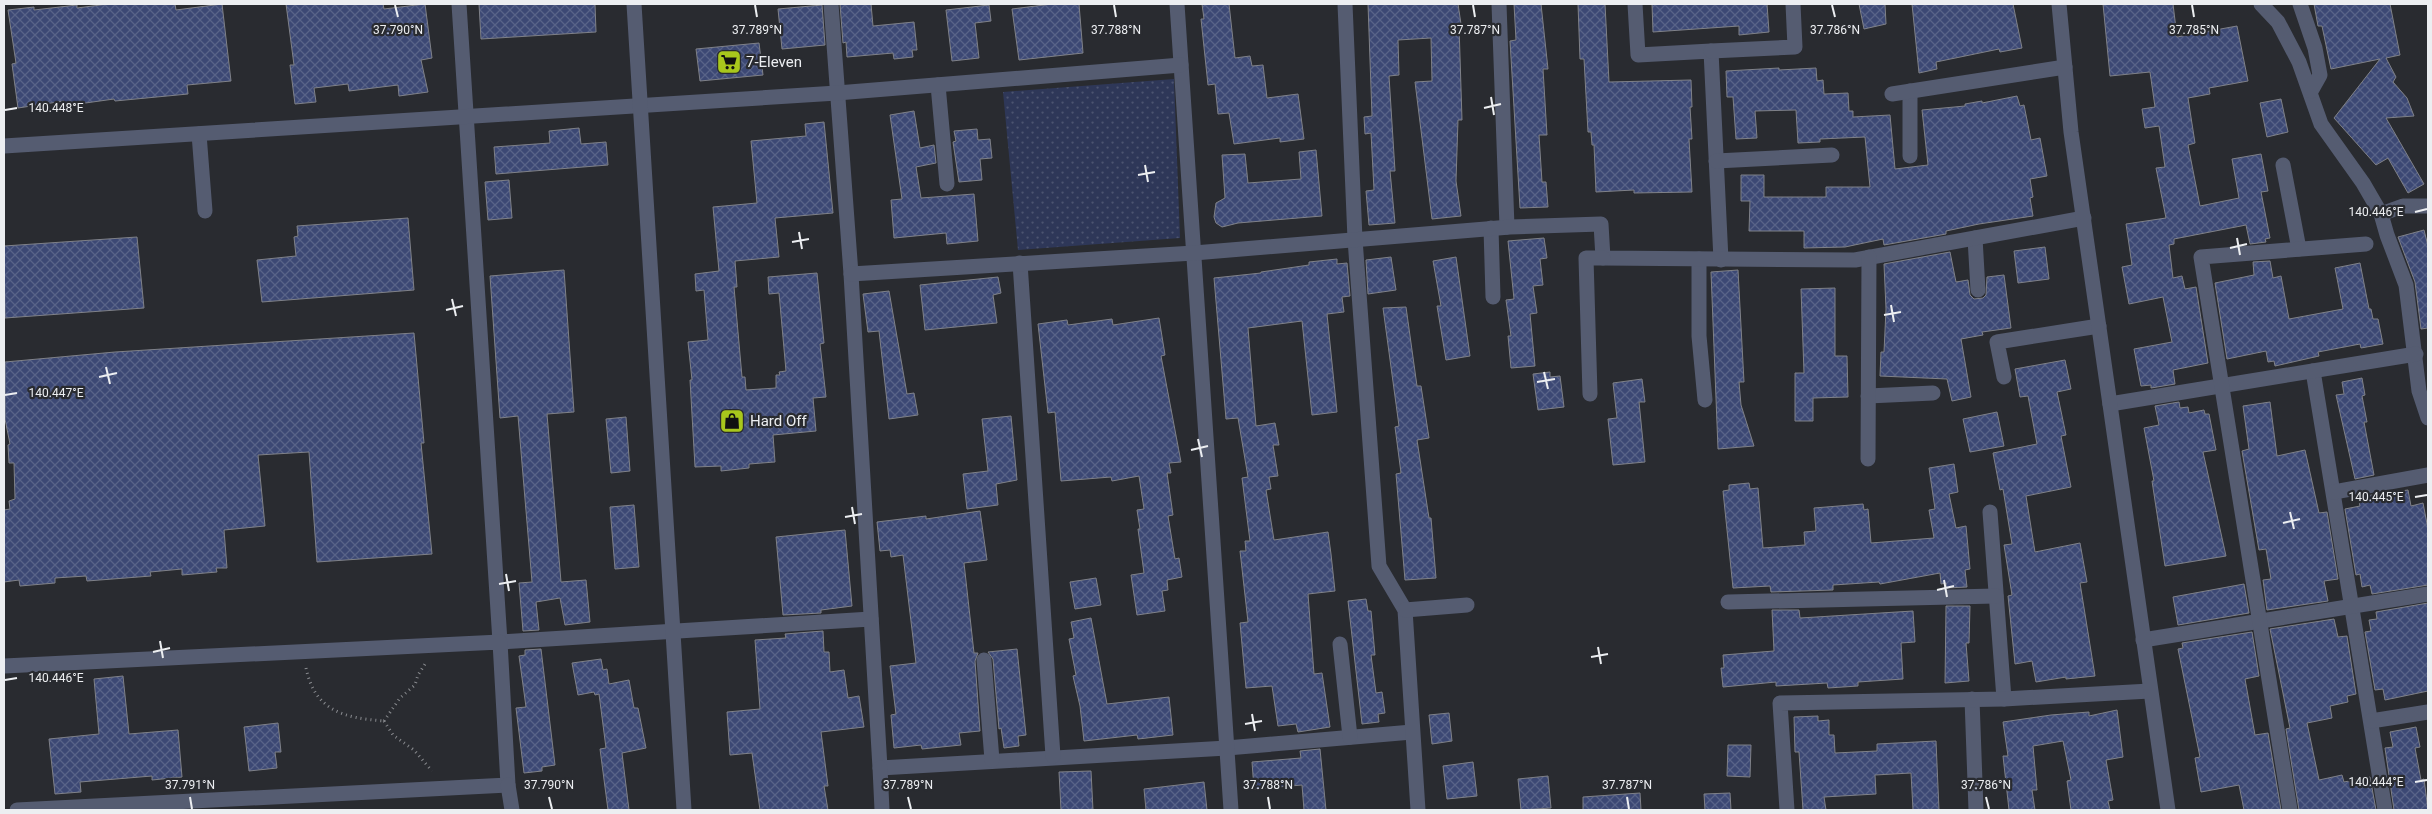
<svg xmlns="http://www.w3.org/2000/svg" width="2432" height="814" font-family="Roboto,sans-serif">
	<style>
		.park { fill: url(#park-dots) }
		.building { fill: url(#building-cross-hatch); stroke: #7f8188 }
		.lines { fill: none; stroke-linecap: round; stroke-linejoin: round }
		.path { stroke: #8a8c90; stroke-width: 3; stroke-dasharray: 1 4; stroke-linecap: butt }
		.minor { stroke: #555c71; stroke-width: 15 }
		.tertiary { stroke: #555c71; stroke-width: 15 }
		.ticks { fill: none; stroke: #eceef1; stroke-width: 2 }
		.labels { text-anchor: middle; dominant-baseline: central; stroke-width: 4.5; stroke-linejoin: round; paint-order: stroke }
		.poi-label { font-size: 15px; fill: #eceef1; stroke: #292b30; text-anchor: start }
		.ticks-label { font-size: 12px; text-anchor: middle; fill: #eceef1; stroke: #292b30; stroke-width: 4.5; stroke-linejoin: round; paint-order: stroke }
	</style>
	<defs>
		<pattern id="park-dots" width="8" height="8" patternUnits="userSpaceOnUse" patternTransform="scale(1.25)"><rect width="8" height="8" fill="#2e3758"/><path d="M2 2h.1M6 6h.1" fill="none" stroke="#4c5470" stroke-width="1.8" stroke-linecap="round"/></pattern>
		<pattern id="building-cross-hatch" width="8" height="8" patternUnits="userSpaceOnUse" patternTransform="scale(1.25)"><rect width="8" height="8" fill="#3c4874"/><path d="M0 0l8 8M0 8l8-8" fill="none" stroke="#586388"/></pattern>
	</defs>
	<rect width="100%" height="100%" fill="#292b30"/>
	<!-- park -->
	<polygon class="park" points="1174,79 1180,238 1018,250 1003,92"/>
	<!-- building -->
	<g class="building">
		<polygon points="108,4 175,4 176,10 222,4 231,81 187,85 188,94 115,101 114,99 64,106 64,101 18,108 12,64 16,63 8,10 34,7 34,10 77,5 77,8"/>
		<polygon points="286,4 383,4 384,9 425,4 432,58 421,60 428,92 399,96 398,85 349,91 348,84 314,88 316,102 295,104 290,65 294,65"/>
		<polygon points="479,4 595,4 596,32 481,39"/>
		<polygon points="840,4 871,4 873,26 914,22 917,50 912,50 913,57 894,59 893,53 847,57 846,42 843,43"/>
		<polygon points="1052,4 1079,4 1083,53 1019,60 1012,9"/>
		<polygon points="1202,4 1229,4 1235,58 1250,56 1252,66 1263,65 1267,98 1298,94 1304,139 1280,142 1280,138 1234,144 1229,113 1218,114 1215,84 1208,85 1201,19 1204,19"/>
		<polygon points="1368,4 1458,4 1461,24 1459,25 1462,120 1458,120 1456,181 1461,216 1432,219 1415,82 1432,81 1431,38 1398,40 1399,75 1389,76 1395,171 1390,171 1395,223 1369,225 1366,191 1374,190 1371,133 1365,134 1364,117 1372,116"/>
		<polygon points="1514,4 1541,4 1548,69 1543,69 1547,135 1539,135 1542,182 1546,182 1548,207 1520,208 1510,41 1516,40"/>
		<polygon points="1578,4 1605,4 1609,82 1691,80 1692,107 1690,107 1692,139 1689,139 1692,192 1634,193 1634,190 1596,192 1594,145 1592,145 1591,132 1588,132 1584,59 1580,59"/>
		<polygon points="1652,4 1767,4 1769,32 1739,35 1739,26 1653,32"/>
		<polygon points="1859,4 1885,4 1886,24 1864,29"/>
		<polygon points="1912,4 2013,4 2022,48 2000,52 1999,49 1936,62 1937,69 1919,73"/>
		<polygon points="2103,4 2173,4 2177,37 2237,26 2248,81 2209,88 2210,94 2188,98 2195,143 2188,145 2200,206 2239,198 2232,159 2261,154 2268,191 2261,192 2270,238 2265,239 2266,242 2250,244 2246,225 2174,239 2174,244 2169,245 2173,278 2182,276 2185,289 2196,287 2208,363 2173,370 2175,384 2151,388 2151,385 2141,386 2134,349 2172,342 2163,297 2129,304 2122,267 2132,265 2126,224 2166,218 2156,168 2165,167 2159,126 2145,128 2142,109 2155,107 2150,72 2110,76"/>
		<polygon points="2314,4 2390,4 2400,55 2386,58 2396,77 2393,82 2407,98 2414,116 2386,118 2424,184 2408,193 2388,158 2376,165 2334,118 2380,59 2331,69 2322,26 2318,26"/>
		<polygon points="822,5 825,45 782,49 778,9"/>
		<polygon points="989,5 991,21 975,23 979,58 952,61 946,10"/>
		<polygon points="759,43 763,75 700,81 696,49"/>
		<polygon points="1779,68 1779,70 1816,68 1817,81 1823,80 1824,94 1848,93 1849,111 1853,111 1853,117 1890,115 1895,169 1928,165 1922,110 1965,106 1965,104 1982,101 1982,103 2017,96 2020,106 2024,105 2031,140 2040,138 2047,176 2030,179 2033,197 2030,198 2033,216 1979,224 1946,231 1946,234 1884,245 1883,239 1845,247 1804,248 1804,231 1749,231 1750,201 1741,201 1741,175 1764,175 1764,197 1826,197 1826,187 1870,187 1865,137 1820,139 1820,142 1798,143 1796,110 1755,111 1757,138 1736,139 1733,97 1727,97 1726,71"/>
		<polygon points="2281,99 2288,132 2267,137 2260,103"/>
		<polygon points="914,111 920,148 934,145 936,163 916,167 921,198 974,194 978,241 947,244 946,233 894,238 891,200 902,199 890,115"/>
		<polygon points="824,122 833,213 775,218 779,257 735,261 737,287 734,287 742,377 745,377 746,390 776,388 776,375 780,375 779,372 786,371 779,293 769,294 768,277 817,273 824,343 820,344 826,397 813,398 816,431 773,435 775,462 749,464 749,468 721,471 721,466 695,467 690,380 692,380 688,342 708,340 704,290 696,291 695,274 719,271 713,207 757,203 751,141 806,136 805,124"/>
		<polygon points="579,128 581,144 606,142 608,165 496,174 494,147 550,143 549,131"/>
		<polygon points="977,129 978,140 990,139 992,158 980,159 982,180 959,182 953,142 956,141 954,131"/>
		<polygon points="1316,150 1322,216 1238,223 1222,227 1216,223 1214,217 1216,203 1225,198 1222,155 1245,154 1248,183 1301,179 1299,152"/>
		<polygon points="509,180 512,218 488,220 485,182"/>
		<polygon points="408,218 414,290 262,302 257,260 296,256 294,237 298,236 297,226"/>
		<polygon points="2424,230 2428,246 2428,328 2421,329 2415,282 2398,237"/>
		<polygon points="137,237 144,308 5,318 4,246"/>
		<polygon points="1544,238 1547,258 1540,259 1543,285 1533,286 1537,313 1530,314 1535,366 1511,368 1508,336 1511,336 1506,300 1514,299 1508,241"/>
		<polygon points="2045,247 2049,279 2018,283 2014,251"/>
		<polygon points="1950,252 1956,282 1968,280 1970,295 1974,299 1983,298 1986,295 1987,277 2004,275 2011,328 1982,332 1983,335 1961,339 1971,397 1952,401 1947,379 1880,376 1881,352 1884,352 1886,309 1884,264"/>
		<polygon points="1391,257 1396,290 1368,294 1366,260"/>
		<polygon points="1456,257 1470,356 1446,360 1437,306 1441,306 1433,261"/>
		<polygon points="1337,259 1337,264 1347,263 1350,296 1342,297 1344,312 1327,314 1337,412 1312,415 1302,321 1248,328 1256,426 1275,423 1279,445 1273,445 1278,476 1269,477 1271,489 1266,490 1274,540 1328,532 1331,554 1335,591 1308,594 1314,674 1322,673 1330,727 1298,732 1296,724 1278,726 1272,686 1246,688 1240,623 1248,622 1240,551 1246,551 1245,541 1250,541 1242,478 1248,477 1238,418 1226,419 1214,278 1261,273 1261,272 1309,265 1309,262"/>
		<polygon points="2270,261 2273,278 2281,276 2289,319 2343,309 2335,268 2360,263 2369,309 2371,309 2373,319 2378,319 2383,344 2361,348 2360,344 2318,352 2319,356 2275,366 2274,361 2268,362 2266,351 2227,359 2215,283 2254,275 2253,262"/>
		<polygon points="564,270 574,412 547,414 561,582 586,580 590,622 565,625 560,598 536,602 539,630 523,631 519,583 532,582 518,416 500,418 490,276"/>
		<polygon points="1738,270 1744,382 1739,382 1741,405 1754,446 1718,449 1711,272"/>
		<polygon points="998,277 1001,293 993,295 997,323 925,330 920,285"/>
		<polygon points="1835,288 1835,356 1847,356 1848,397 1813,398 1813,421 1795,421 1795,373 1804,373 1801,289"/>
		<polygon points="889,291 907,394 914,393 918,415 889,419 879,331 868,332 863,294"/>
		<polygon points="1406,307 1417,386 1421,386 1429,438 1417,440 1429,518 1431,518 1436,578 1405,580 1396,474 1401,473 1395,427 1399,426 1383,308"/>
		<polygon points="1159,318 1165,355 1161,356 1181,462 1169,463 1171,473 1167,473 1173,515 1168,516 1175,559 1179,558 1182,577 1167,580 1168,590 1162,591 1165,611 1137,615 1131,575 1144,573 1138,529 1140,529 1137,510 1144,509 1139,476 1112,481 1111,477 1061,481 1055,412 1048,413 1038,324 1067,320 1068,325 1112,319 1113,325"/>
		<polygon points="414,333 424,443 421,443 432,554 317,562 309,452 258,455 265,526 224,530 227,568 216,568 217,572 182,575 182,569 150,572 151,576 87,581 86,576 55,578 55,583 20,586 19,580 4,582 4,510 10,509 9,501 15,499 14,463 9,463 8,445 10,444 5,419 5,362 115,352"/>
		<polygon points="2065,360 2071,389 2057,392 2066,435 2061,436 2071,487 2026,496 2035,552 2080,543 2087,582 2080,583 2095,676 2066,679 2066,677 2036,682 2032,661 2015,664 2008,596 2012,595 2004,545 2012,544 2003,489 2000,490 1993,453 2037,444 2028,396 2020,397 2015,369"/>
		<polygon points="1550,372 1550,377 1560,376 1564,407 1538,410 1533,374"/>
		<polygon points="2362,378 2365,395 2362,396 2367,422 2364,422 2374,475 2355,479 2336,395 2344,394 2342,382"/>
		<polygon points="1642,379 1645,402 1639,402 1645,462 1613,465 1608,419 1617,418 1613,383"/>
		<polygon points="2179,402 2180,408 2188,407 2189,413 2204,410 2205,414 2209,414 2216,450 2203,452 2226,556 2165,566 2152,481 2154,481 2144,428 2159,425 2155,406"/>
		<polygon points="2270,402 2277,456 2305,450 2319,513 2327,512 2338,579 2324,581 2328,601 2267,610 2263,580 2271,579 2266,549 2259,550 2242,451 2249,449 2243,406"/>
		<polygon points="1997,412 2004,446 1970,452 1963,419"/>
		<polygon points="1011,416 1017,480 996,484 998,505 967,509 963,474 988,471 982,419"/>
		<polygon points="626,417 630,471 611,473 606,419"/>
		<polygon points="1954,464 1958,492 1949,494 1956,528 1966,526 1970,569 1965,570 1967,587 1946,588 1946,583 1941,584 1940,573 1880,584 1879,582 1833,585 1833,590 1771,592 1770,586 1733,588 1723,491 1729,490 1729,485 1749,483 1750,489 1758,488 1763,548 1805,545 1804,532 1816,531 1814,508 1863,504 1864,510 1868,509 1871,543 1934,538 1929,510 1935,509 1929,468"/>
		<polygon points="2408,490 2411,506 2423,503 2428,529 2428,585 2372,594 2370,585 2362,587 2360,574 2356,575 2345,509 2360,506 2358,497"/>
		<polygon points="634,505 639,567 615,569 610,507"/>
		<polygon points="980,511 987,560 964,563 974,653 978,653 975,661 980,731 959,733 961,745 922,749 921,745 894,748 891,715 896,714 890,666 916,663 903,555 891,557 890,550 880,551 877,522 926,516 926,519"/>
		<polygon points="845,530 852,606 821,610 821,613 783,615 776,537"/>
		<polygon points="1096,578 1101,605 1075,609 1070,582"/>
		<polygon points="2244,584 2249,613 2178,625 2173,597"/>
		<polygon points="1366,599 1368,611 1371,611 1375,655 1371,655 1376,693 1382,692 1385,713 1378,714 1379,722 1362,724 1348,601"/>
		<polygon points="2428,603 2428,691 2385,700 2383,689 2375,690 2365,632 2371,631 2369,620 2377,619 2376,612"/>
		<polygon points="1946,606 1970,606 1969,643 1966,643 1969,681 1945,683"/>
		<polygon points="1772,610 1799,610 1800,618 1913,611 1915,642 1901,643 1903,679 1858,682 1858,686 1828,688 1827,683 1776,686 1776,682 1723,687 1721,668 1724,668 1723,655 1774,651"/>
		<polygon points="1091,618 1107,704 1169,697 1173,735 1138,739 1137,735 1084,741 1080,706 1073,676 1076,675 1069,639 1074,638 1071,622"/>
		<polygon points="2334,619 2338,637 2347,636 2356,694 2347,696 2348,702 2330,706 2332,718 2307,723 2319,780 2342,775 2344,782 2370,777 2376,810 2299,810 2286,729 2290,728 2270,629"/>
		<polygon points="823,631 824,652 829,652 830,672 844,670 848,698 859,696 864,727 821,732 828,786 824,786 828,810 760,810 752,753 730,755 727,712 760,709 755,640 786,638 785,634"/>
		<polygon points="2252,632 2259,676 2245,679 2255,735 2268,733 2281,810 2244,810 2239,785 2201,792 2195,758 2200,757 2178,649 2183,648 2182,643"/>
		<polygon points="541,649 555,765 542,767 542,771 524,773 516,708 526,707 519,656 525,655 525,650"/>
		<polygon points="1017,649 1026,735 1018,736 1019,746 1004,748 1001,728 999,729 993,659 988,652"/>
		<polygon points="601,659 603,670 607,669 609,684 629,680 634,708 638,708 646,748 622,753 629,810 608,810 600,749 606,748 599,694 595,695 594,692 578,695 572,663"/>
		<polygon points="123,676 129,734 178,730 182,777 152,780 152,776 80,782 81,792 55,794 49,739 99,734 94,679"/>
		<polygon points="2117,710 2123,757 2106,760 2113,800 2108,801 2110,810 2071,810 2067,781 2071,780 2063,741 2033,746 2037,790 2032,790 2035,810 2009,810 2003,756 2008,756 2003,722 2051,715 2089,712 2089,716"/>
		<polygon points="1449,713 1452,741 1432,744 1429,715"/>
		<polygon points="1818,716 1818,721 1829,720 1829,735 1834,735 1835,753 1877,751 1877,744 1936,741 1939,810 1913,810 1911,773 1875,775 1876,794 1824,797 1826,810 1803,810 1799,752 1795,752 1794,717"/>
		<polygon points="278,723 281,752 275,752 277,768 249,771 244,727"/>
		<polygon points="2416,727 2420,747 2415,748 2421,780 2424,779 2428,810 2394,810 2385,748 2393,747 2390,732"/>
		<polygon points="1728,745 1751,745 1750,777 1727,776"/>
		<polygon points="1320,749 1326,810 1304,810 1302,785 1254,789 1252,762 1301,758 1300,751"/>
		<polygon points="1473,762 1477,796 1447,799 1443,766"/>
		<polygon points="1091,771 1093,810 1061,810 1059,772"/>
		<polygon points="1548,776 1551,808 1521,810 1518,779"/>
		<polygon points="1204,782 1207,810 1146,810 1144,789"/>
		<polygon points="1640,793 1641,810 1583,810 1583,797"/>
		<polygon points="1730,793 1731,810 1705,810 1704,794"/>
	</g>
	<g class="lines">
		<!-- path -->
		<g class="path">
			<path d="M306 668C315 711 344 718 384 721"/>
			<polyline points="384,721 400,698 415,685 418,675 425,664"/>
			<polyline points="384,721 393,735 414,750 432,771"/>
		</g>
		<!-- minor -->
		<g class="minor">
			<polyline points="459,4 500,642 871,619"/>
			<polyline points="831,4 851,274 880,768 1227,748 1412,732"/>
			<polyline points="1177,4 1231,810"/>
			<polyline points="1345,4 1355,239 1379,566 1405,610 1418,810"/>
			<polyline points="1499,4 1507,227"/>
			<polyline points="1635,4 1638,55 1711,51 1721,260"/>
			<polyline points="2261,4 2278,22 2299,62 2321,124 2363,183 2381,214 2387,235 2406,285 2419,391 2428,418"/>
			<polyline points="2300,4 2315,48 2320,75 2311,91"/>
			<polyline points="1711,51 1795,47 1793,4"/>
			<polyline points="938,85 947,184"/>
			<polyline points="1910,91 1910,156"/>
			<polyline points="1892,94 2065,67"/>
			<polyline points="199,134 205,211"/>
			<polyline points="4,146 837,93 1181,65"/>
			<polyline points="1716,161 1832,155"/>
			<polyline points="2283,165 2299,249"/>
			<polyline points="2381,214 2403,206 2428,206"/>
			<polyline points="1491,228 1493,297"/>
			<polyline points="1975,238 1978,290"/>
			<polyline points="1699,259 1699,336 1705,400"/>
			<polyline points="1020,263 1053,756"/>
			<polyline points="851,274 1194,253 1510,227 1601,224 1603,258 1855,260 2084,218"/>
			<polyline points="2313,371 2385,810"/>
			<polyline points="2004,377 1997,342 2099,326"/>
			<polyline points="1590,394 1586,258 1603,258"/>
			<polyline points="1868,396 1933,393"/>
			<polyline points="2110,404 2416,354"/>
			<polyline points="1868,459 1869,257"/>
			<polyline points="2334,492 2428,475"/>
			<polyline points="1990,512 2004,699"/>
			<polyline points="1728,602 1996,596"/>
			<polyline points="1405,610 1467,605"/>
			<polyline points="2143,640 2428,594"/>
			<polyline points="1340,644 1350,737"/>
			<polyline points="984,660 992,760"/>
			<polyline points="4,666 500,642 508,785 17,810"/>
			<polyline points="1972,699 1976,810"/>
			<polyline points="2371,721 2428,712"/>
			<polyline points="880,768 882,810"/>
			<polyline points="508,785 512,810"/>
			<polyline points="1787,810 1780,703 2004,699 2150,691"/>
			<polyline points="2290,810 2201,257 2366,244"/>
		</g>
		<!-- tertiary -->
		<g class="tertiary">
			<polyline points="634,4 684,810"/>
			<polyline points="2059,4 2071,132 2168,810"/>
		</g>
	</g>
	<!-- ticks -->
	<path class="ticks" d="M395 5 398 17M755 5 757 17M1114 5 1116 17M1473 5 1475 17M1832 5 1835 17M2192 5 2194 17M1491 97 1494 115M1484 108 1501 104M5 110 17 108M1145 165 1148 182M1138 175 1155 172M2415 212 2427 209M799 232 802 249M2237 238 2240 255M792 242 809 239M2230 248 2247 244M452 299 456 316M1891 305 1894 322M446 310 463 306M1884 315 1901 312M106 367 110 384M1544 372 1548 389M99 377 117 373M1537 382 1555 379M5 395 17 393M1198 439 1202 457M1191 450 1208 446M2415 497 2427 495M852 507 855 524M2290 512 2294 529M845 517 862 514M2283 523 2300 519M506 574 509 591M1944 580 1947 597M499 584 516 581M1937 590 1954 586M160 641 163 658M1598 647 1601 664M153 652 170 648M1591 657 1608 654M5 680 17 678M1252 714 1255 731M1245 724 1262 721M2415 782 2427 780M190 797 192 809M549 797 552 809M908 797 911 809M1268 797 1270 809M1627 797 1629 809M1986 797 1989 809"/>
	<!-- icons -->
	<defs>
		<symbol id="supermarket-square" viewBox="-11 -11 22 22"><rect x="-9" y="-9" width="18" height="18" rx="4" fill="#a8c71c" stroke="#292b30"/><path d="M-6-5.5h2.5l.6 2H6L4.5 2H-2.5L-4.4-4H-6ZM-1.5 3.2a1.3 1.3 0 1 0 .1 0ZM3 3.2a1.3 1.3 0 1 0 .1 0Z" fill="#111"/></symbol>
		<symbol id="shop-square" viewBox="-11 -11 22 22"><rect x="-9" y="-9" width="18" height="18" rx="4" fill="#a8c71c" stroke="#292b30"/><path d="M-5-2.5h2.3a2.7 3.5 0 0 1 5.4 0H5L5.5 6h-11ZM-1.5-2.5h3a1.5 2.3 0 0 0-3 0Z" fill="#111"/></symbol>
	</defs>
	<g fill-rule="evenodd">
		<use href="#supermarket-square" x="715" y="48" width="28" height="28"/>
		<use href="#shop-square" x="718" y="407" width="28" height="28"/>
	</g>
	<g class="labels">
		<!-- poi labels -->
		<g class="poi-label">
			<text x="746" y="62">7-Eleven</text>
			<text x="750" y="421">Hard Off</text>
		</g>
	</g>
	<g class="ticks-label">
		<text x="398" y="34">37.790°N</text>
		<text x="757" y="34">37.789°N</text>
		<text x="1116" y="34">37.788°N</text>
		<text x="1475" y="34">37.787°N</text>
		<text x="1835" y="34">37.786°N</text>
		<text x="2194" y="34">37.785°N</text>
		<text x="56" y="112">140.448°E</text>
		<text x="2376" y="216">140.446°E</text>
		<text x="56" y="397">140.447°E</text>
		<text x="2376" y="501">140.445°E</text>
		<text x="56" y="682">140.446°E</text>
		<text x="2376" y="786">140.444°E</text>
		<text x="190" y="789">37.791°N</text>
		<text x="549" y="789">37.790°N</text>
		<text x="908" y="789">37.789°N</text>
		<text x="1268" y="789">37.788°N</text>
		<text x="1627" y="789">37.787°N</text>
		<text x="1986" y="789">37.786°N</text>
	</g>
	<!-- border -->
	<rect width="2432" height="814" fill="none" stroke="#eceef1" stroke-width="10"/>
</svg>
